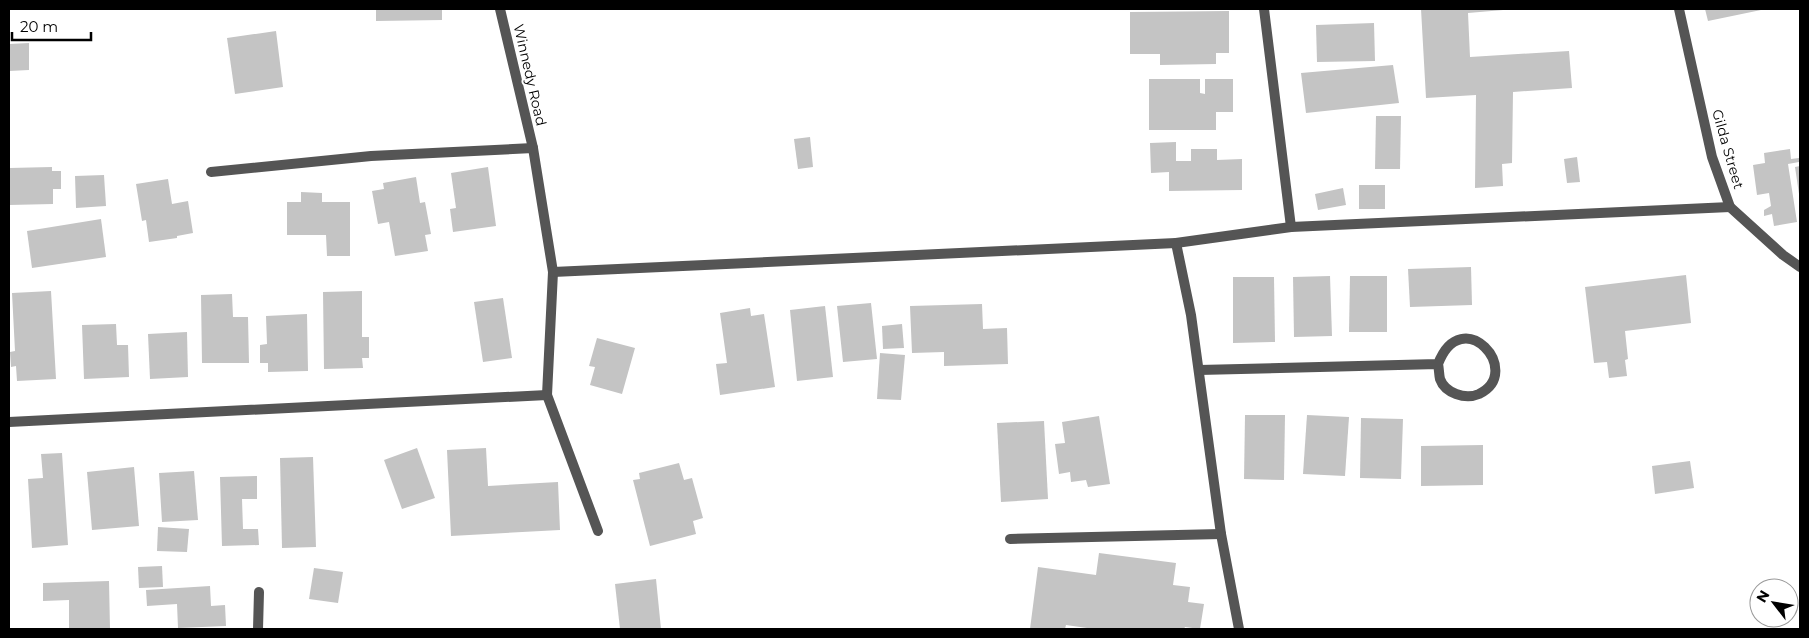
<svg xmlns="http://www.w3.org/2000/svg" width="1809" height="638" font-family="Montserrat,sans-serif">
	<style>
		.building { fill: #c4c4c4 }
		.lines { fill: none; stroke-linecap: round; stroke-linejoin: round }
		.street { stroke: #555; stroke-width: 10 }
		.labels { text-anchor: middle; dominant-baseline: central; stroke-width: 4; stroke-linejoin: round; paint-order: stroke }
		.street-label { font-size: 14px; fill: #000; stroke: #fff }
	</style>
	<rect width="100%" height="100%" fill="#fff"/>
	<!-- building -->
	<g class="building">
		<polygon points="376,9 442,9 442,20 376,21"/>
		<polygon points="1421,9 1515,9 1468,13 1470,57 1569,51 1572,88 1513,92 1512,163 1502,164 1503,186 1475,188 1476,95 1426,98"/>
		<polygon points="1705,9 1761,9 1761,10 1708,21"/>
		<polygon points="1229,11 1229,53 1216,53 1216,64 1160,65 1160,54 1130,54 1130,12"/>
		<polygon points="1374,23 1375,61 1317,62 1316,25"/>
		<polygon points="276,31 283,87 235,94 227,38"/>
		<polygon points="29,43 29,70 9,71 9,44"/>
		<polygon points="1393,65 1399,103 1306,113 1301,73"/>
		<polygon points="1149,79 1200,79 1200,93 1205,94 1205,79 1233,79 1233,112 1216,112 1216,130 1149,130"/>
		<polygon points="1376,116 1401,116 1400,169 1375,169"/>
		<polygon points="810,137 813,167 798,169 794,139"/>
		<polygon points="1176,142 1176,161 1191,161 1191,149 1217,149 1217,160 1242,159 1242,190 1169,191 1169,172 1151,173 1150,143"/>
		<polygon points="1790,149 1791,159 1799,158 1799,162 1788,164 1797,222 1774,226 1772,214 1764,216 1764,210 1771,206 1769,193 1757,195 1753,165 1765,163 1764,153"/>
		<polygon points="1577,157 1580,182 1567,183 1564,159"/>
		<polygon points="1800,166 1800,194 1799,194 1795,167"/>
		<polygon points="52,167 52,171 61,171 61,189 53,189 53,204 9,205 9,168"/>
		<polygon points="488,167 496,226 453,232 450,209 456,208 451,173"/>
		<polygon points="104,175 106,206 76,208 75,176"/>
		<polygon points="416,177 420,203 425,202 431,234 425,235 428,251 395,256 389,222 378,224 372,191 384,189 383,183"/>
		<polygon points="168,179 172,204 188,201 193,233 177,236 177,238 149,242 146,220 142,221 136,184"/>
		<rect x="1359" y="185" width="26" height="24"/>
		<polygon points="1343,188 1346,205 1318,210 1315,194"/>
		<polygon points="301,192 322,193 322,202 350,202 350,256 327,256 326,235 287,235 287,202 301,202"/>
		<polygon points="101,219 106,257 32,268 27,231"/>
		<polygon points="1471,267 1472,305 1410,307 1408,269"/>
		<polygon points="1686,275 1691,323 1625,331 1628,359 1625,360 1627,376 1609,378 1607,362 1594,363 1585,287"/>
		<polygon points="1330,276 1332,336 1294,337 1293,277"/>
		<polygon points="1350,276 1387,276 1387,332 1349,332"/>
		<polygon points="1233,277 1274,277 1275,342 1233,343"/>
		<polygon points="51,291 56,379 17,381 16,366 11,367 10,352 15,351 12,293"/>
		<polygon points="362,291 362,337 369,337 369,358 362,358 363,368 324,369 323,292"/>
		<polygon points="232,294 233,317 248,317 249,363 202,363 201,295"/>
		<polygon points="503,298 512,358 483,362 474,302"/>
		<polygon points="871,303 877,359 843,362 837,306"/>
		<polygon points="982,304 983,329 1007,328 1008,364 944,366 944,352 912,353 910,306"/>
		<polygon points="825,306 833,377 797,381 790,310"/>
		<polygon points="750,308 751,316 764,314 775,387 720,395 716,364 727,363 720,313"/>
		<polygon points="307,314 308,371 268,372 268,363 260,363 260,345 267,344 266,316"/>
		<polygon points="116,324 117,345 128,345 129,377 84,379 82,325"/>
		<polygon points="902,324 904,348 883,349 882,326"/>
		<polygon points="187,332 188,377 150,379 148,334"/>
		<polygon points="597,338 635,348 622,394 590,385 595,367 589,366"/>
		<polygon points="880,353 905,355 901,400 877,399"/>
		<polygon points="1245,415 1285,415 1284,480 1244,479"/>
		<polygon points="1307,415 1349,417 1345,476 1303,474"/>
		<polygon points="1099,416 1110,484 1088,487 1086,480 1071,482 1070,472 1059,474 1055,444 1065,443 1062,422"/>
		<polygon points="1361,418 1403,419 1401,479 1360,478"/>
		<polygon points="1044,421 1048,499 1001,502 997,423"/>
		<polygon points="1483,445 1483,485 1421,486 1421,446"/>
		<polygon points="417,448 435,498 402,509 384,460"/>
		<polygon points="486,448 488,486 558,482 560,530 451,536 447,450"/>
		<polygon points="62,453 68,545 32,548 28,479 43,478 41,454"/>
		<polygon points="313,457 316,547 282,548 280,458"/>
		<polygon points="1690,461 1694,488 1655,494 1652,466"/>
		<polygon points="679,463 684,480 692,478 703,518 693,521 696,534 650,546 633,480 640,479 639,473"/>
		<polygon points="134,467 139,526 92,530 87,472"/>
		<polygon points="194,471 198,520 162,522 159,473"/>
		<polygon points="257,476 257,499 242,499 243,529 258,529 259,545 222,546 220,477"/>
		<polygon points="158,527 189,529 187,552 157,551"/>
		<polygon points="1099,553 1176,563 1173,585 1190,587 1188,602 1204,604 1200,629 1185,627 1184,629 1094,629 1066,625 1065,629 1030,629 1038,567 1096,575"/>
		<polygon points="162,566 163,587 139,588 138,567"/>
		<polygon points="314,568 343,572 338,603 309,599"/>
		<polygon points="656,579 661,629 620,629 615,584"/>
		<polygon points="109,581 110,629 69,629 69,600 43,601 43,583"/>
		<polygon points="210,586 211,606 225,605 226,626 178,628 177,604 147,606 146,590"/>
	</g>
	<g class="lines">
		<!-- street -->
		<g class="street">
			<polyline points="500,9 533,148 553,272 547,395 598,531"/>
			<polyline points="1264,9 1291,227"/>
			<polyline points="1679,9 1712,157 1730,207 1783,255 1800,267"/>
			<polyline points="211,172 371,156 533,148"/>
			<polyline points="1176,243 1291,227 1730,207"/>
			<polyline points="553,272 1176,243 1191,315 1221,534 1239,629"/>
			<path d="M1199 370 1438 364C1462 301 1525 372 1479 394 1465 400 1445 393 1440 379 1439 375 1439 368 1438 364"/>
			<polyline points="9,422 547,395"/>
			<polyline points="1010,539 1221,534"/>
			<polyline points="258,629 259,592"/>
		</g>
	</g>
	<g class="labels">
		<!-- street labels -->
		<g class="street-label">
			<text transform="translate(530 75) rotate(77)">Winnedy Road</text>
			<text transform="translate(1728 149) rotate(74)">Gilda Street</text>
		</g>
	</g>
	<!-- border -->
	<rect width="1809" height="638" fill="none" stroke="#000000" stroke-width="20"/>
	<!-- north arrow -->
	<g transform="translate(1774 603) rotate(301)"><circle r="24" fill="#ffffff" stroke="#999999"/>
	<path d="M0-4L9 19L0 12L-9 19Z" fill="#000000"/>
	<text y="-8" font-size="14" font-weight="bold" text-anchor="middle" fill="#000000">N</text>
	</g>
	<!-- scale -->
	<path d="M12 32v8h79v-8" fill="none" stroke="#000000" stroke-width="2.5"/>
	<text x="20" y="32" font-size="15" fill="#000000" stroke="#ffffff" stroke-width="4" paint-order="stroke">20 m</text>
</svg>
